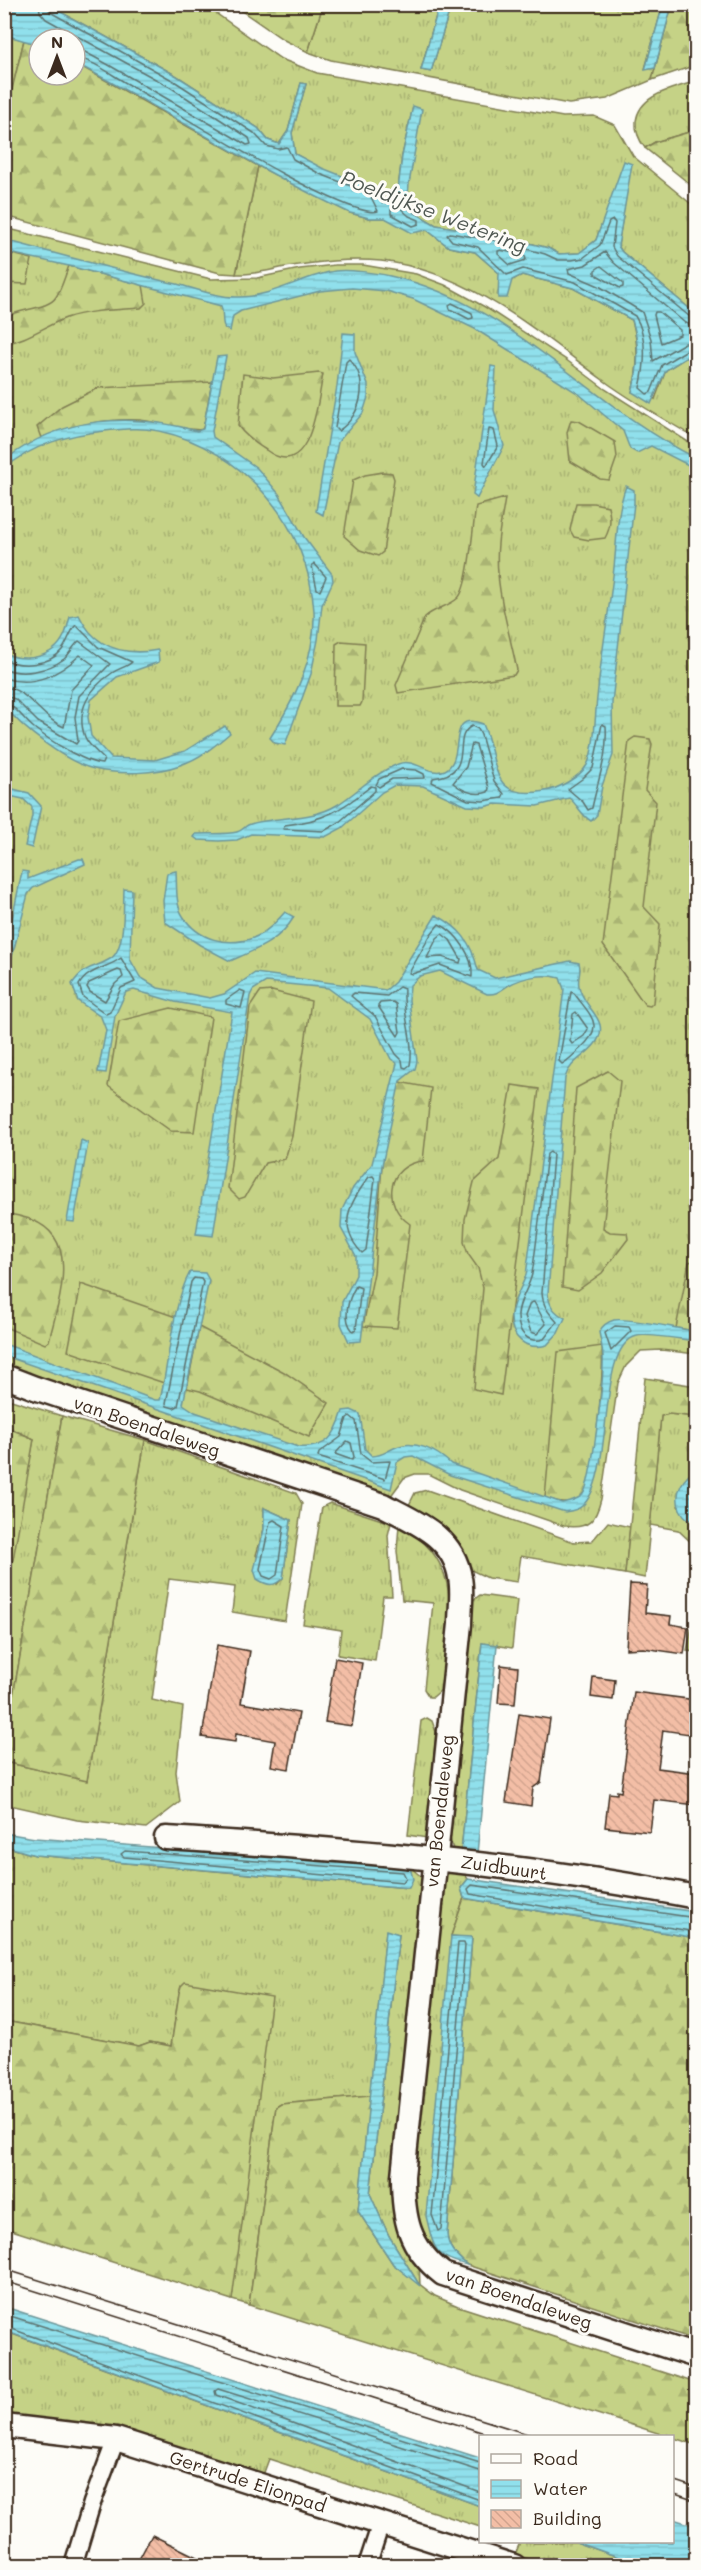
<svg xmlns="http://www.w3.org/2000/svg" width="701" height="2570" font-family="Mali,sans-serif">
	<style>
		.grass { fill: url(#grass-tufts); stroke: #807e52; stroke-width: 1.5; fill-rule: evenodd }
		.forest { fill: url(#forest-firs); stroke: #807e52; stroke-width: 1.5 }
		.water { fill: url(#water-rules); stroke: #6e979a; stroke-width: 1.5 }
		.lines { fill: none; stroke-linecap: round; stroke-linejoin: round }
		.shore { stroke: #5d7370; stroke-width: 1.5 }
		.building { fill: url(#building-back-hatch); stroke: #3b2a1e; stroke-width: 1.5 }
		.pedestrian-casing { stroke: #3b2a1e; stroke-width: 21 }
		.minor-casing { stroke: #3b2a1e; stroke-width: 27 }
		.pedestrian { stroke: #fdfcf7; stroke-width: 16 }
		.minor { stroke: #fdfcf7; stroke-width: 22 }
		.tram { stroke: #3b2a1e; stroke-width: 1.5 }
		.labels { text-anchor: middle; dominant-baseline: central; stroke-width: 6; stroke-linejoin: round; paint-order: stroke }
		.street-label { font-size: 18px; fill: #3b2a1e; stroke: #fdfcf7 }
		.water-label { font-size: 20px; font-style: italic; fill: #505852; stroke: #fdfcf7 }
	</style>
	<defs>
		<pattern id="grass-tufts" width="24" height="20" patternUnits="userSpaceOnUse" patternTransform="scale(1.5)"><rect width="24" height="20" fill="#c5d286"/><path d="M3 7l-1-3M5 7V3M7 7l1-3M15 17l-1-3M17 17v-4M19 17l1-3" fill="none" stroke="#aab473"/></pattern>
		<pattern id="forest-firs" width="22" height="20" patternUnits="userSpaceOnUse" patternTransform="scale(1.5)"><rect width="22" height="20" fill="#c5d286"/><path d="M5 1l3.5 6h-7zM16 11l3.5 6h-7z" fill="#aab473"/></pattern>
		<pattern id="water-rules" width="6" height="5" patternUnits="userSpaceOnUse" patternTransform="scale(1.5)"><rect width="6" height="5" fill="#90e0ec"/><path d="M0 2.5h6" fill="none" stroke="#7dc0ca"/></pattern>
		<pattern id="building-back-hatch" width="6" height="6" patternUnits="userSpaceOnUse" patternTransform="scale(1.5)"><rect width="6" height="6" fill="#f3bea6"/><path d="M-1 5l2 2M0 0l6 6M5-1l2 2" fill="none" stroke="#d1a38e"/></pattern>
	</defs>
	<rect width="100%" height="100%" fill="#fdfcf7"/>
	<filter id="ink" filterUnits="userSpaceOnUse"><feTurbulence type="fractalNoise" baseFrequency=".0167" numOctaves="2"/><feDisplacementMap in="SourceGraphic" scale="12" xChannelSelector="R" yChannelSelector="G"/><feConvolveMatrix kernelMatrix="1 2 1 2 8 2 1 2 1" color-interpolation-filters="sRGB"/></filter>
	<g filter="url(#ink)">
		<!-- grass -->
		<g class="grass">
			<polygon points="48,5 204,5 281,59 317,73 563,117 594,116 615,125 633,156 696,208 696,314 622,252 618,246 631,165 607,211 596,240 580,253 559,254 548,248 499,235 436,225 407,208 413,107 402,156 397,198 394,203 381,203 295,154 292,133 306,84 301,83 288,131 279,144 268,140 258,128 177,76"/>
			<polygon points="323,5 439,5 421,70 431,72 451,5 663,5 645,69 655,68 652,80 607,99 569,104 331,60 308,52"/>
			<polygon points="5,35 24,40 5,118"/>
			<path d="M696 81V130L655 142 645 148C639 140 635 132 636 121 640 93 674 89 696 81Z"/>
			<path d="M258 166 350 213 369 218H385L427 230 449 247 475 252 499 273 512 280 522 275 573 288 632 320C639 345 639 367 632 392L655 399 666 370 690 355 696 357V438C665 420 633 402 603 380 537 331 466 270 381 261 349 258 317 262 285 267 270 270 252 275 236 274Z"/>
			<path d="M5 228 211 279 257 278 300 269 335 265H363L416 274 445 285 485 307 565 359 605 389 696 447V1354L661 1350 641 1351 626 1366 618 1383 601 1499C596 1520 589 1530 564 1526L460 1490 428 1474H415L404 1478 390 1497 5 1367Z"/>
			<polygon points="5,1398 62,1416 5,1742 5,1560 9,1564 34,1439 5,1426"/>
			<polygon points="669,1414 696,1417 696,1482 694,1479 678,1506 689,1520 696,1519 696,1547 678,1530 650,1525 661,1416"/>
			<path d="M145 1440 296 1493 302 1504 285 1621 232 1612 235 1587 169 1579 152 1700 183 1707 176 1772 180 1802 146 1828 77 1820 5 1804 4 1762 87 1780ZM264 1508 291 1520 283 1578 277 1584 256 1555 264 1529Z"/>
			<polygon points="427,1490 574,1542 592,1541 608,1522 630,1527 625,1574 521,1556 517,1582 488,1578 471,1570 457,1546 408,1507 415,1493"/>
			<polygon points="330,1503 391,1523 388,1535 392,1596 383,1596 375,1661 338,1655 341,1630 303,1624 322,1507"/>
			<path d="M399 1525C470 1563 447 1624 441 1690L433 1697H429L424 1689 433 1603 402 1600 397 1551Z"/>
			<polygon points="480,1595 517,1600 512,1648 482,1643 461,1852 453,1850 449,1834 468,1615 472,1601"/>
			<polygon points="696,1606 696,1652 687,1651"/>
			<polygon points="427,1718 432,1721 436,1732 427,1838 408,1835 421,1721"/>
			<polygon points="4,1846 35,1855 408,1888 410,1867 424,1879 393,2183 419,2262 420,2286 389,2236 370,2194 399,1934 386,1931 370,2096 281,2104 276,2107 249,2305 232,2300 236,2251 179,1993 171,2046 150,2042 139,2046 5,2021"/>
			<polygon points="451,1872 465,1875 468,1879 461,1888 464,1898 451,1936 433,2245 447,2260 433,2257 410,2205 442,1884 445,1876"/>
			<polygon points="4,2331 480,2506 480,2527 269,2459 263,2475 114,2427 5,2417"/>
			<polygon points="520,2542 576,2542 641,2565 550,2565 515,2555"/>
		</g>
		<!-- forest -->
		<g class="forest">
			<polygon points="233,5 323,5 308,52 284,40"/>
			<polygon points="672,5 696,5 696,65 652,80"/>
			<polygon points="24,40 39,45 39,75 75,75 75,63 258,166 236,274 220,273 5,216 5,118"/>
			<polygon points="696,130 696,189 645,148 655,142"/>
			<polygon points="4,252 32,259 27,284 5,283"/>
			<path d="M69 266 143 285 146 303 141 308C116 310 89 310 66 318 45 326 27 340 4 344V318C19 308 48 310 56 297 62 288 65 275 69 266Z"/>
			<path d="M319 373 323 374C318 400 311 484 266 450 255 443 245 436 238 426L243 374 273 378Z"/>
			<path d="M212 382 203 429C194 433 154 421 140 420 107 418 70 425 41 438L37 427 62 406 98 388Z"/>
			<polygon points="571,420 579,421 615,442 617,457 609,480 600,479 570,461 567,432"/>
			<polygon points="383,472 392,473 394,479 383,552 378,556 360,550 344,536 353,480 365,475"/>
			<path d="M505 498C503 513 499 529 498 544 494 585 509 630 517 670L514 675 398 693 396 685 425 617C435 608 448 607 458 598 469 588 473 524 476 506Z"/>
			<path d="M576 503H593L608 506C611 519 611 527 605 538L589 540 574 537 570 530Z"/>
			<polygon points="341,641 365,643 362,702 360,706 335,706 336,644"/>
			<polygon points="635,737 650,739 652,744 645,790 656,802 644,907 660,924 653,1003 650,1006 645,1005 603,945 629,741"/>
			<polygon points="272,991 311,1001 292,1136 285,1159 265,1163 245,1197 239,1199 228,1188 250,1007 260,992"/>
			<polygon points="171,1008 211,1017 194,1132 171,1131 108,1086 119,1021"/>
			<polygon points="608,1071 620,1081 603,1228 610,1232 627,1233 628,1239 602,1273 578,1290 562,1287 576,1088"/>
			<path d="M394 1081 431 1088 423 1161C386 1165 382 1205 410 1224L397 1328 363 1326 374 1273 382 1165Z"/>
			<polygon points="512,1085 539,1089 501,1395 474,1389 483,1288 478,1268 468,1254 464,1242 465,1219 474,1182 499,1159"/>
			<path d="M4 1213C13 1215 23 1216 32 1220 82 1239 58 1303 49 1341L45 1344 5 1327Z"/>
			<polygon points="696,1260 696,1331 676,1328 689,1262"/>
			<polygon points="81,1284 176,1317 164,1383 68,1351"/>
			<polygon points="199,1327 284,1372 329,1403 309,1437 200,1391 187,1388"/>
			<path d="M602 1346C604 1368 595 1477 584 1493 575 1507 558 1502 545 1498L558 1352Z"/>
			<polygon points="645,1378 696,1386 696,1417 669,1414 661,1416 645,1578 625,1574"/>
			<polygon points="62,1416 145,1440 87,1781 5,1762 5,1742"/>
			<polygon points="4,1426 34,1439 13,1560 9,1564 4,1560"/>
			<path d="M464 1898 696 1938V2340L467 2265C456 2255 448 2249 447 2234L472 1938 451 1936Z"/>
			<polygon points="185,1982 272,1997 232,2300 5,2228 5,2021 139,2046 150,2042 171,2046 179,1993 181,1986"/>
			<polygon points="370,2096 358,2211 393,2264 435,2296 458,2306 696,2383 696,2445 249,2305 276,2107 281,2104"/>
		</g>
		<!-- water -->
		<g class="water">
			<polygon points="663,4 672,5 655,68 645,70"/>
			<path d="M4 5H48L177 76 258 128 268 140 279 144 288 131 301 83 306 84 292 133 295 154 322 168 373 188 382 203H394L397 198 402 156 413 106 422 109 409 184 407 208 436 225 499 235 548 248 559 254 579 253 596 240 624 161 632 164 618 246 622 252 696 314V357L690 355 666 370 651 404 632 392C639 367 640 345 632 320L573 288 522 275 512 280 507 298H498L499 273 475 252 449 247 427 230 412 233 385 218H369L350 213C255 169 168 111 75 63V39H39V45L5 35Z"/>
			<polygon points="439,5 451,5 431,72 421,70"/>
			<path d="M5 240C62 255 119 271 177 284 196 289 219 298 239 297 272 297 303 276 335 271 348 269 377 273 390 276 511 302 589 405 696 458V469L651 446 637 453 630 449 623 431 579 394 475 329 413 299 386 291 352 288 320 291 241 311 233 316 230 331 225 329C221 322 224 314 221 306L69 266 5 252Z"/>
			<polygon points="343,333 355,334 355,352 368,385 368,397 363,413 338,442 323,515 316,511 337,386"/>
			<path d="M226 356 212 431 213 437 257 468 279 494 304 537 332 574 333 581 322 605 318 640 311 674 285 745 275 743 270 738C294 700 316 658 314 611 309 525 243 449 159 431 141 427 123 429 105 431 71 434 30 445 5 469V460C60 416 131 412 197 431L203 429 217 357Z"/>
			<polygon points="491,366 496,367 494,410 504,446 477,498 473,495"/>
			<path d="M626 486 634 490V503L612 703 613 755 602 786 597 815 591 821C581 815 578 805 569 798L537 806 495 804 484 807 467 806 423 786 395 785 382 792 342 828 325 837 251 834 237 840 219 841 198 840 194 837 196 834C209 833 224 835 237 832 242 831 244 827 248 825 254 822 264 821 271 820 292 817 318 817 337 805 358 792 374 773 398 764 415 757 429 777 445 770 467 759 444 709 483 724 500 763 487 801 545 791 558 789 580 777 587 765 595 750 595 715 597 698 601 657 608 617 613 576 617 547 616 513 626 486Z"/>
			<path d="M79 615C95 649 124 656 158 650L159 662 117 677 91 700 88 717 91 736 111 758 155 760 185 751 225 726 230 733C215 746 199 759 180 765 155 774 120 775 94 769 67 763 22 728 5 707V653C24 663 54 658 64 636 67 630 68 623 70 617Z"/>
			<polygon points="5,787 29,793 41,806 32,848 25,846 32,816 32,807 23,799 5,795"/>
			<polygon points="79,859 83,859 85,864 33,888 28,894 5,984 5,954 22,871 28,872 28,879"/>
			<path d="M176 871C177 885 175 904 183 916 198 940 227 947 253 938 266 933 276 922 285 912L294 917C279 942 255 950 230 961L200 945 165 922 163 901 167 873Z"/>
			<path d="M124 889 132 890 130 959 140 977 158 988 210 998 224 994 255 973 386 990 395 982 436 915C461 928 471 942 478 970L495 978 570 961 579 963C582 971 577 978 579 986 582 1008 613 1020 595 1044 585 1057 570 1061 565 1078L548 1293C549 1306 554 1312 565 1318L558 1333 547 1345C526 1351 510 1338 511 1315 512 1302 522 1287 526 1275L564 989 560 978C543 973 524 977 509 985 501 990 497 995 487 994L440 971 420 976 410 985 409 1000 417 1061 415 1069 400 1081 382 1165 361 1341 349 1342 341 1324 342 1302 356 1275V1256L341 1228 342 1210 353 1188 372 1164 397 1063 391 1059 370 1019 328 988 266 982 253 990 250 996 213 1236 196 1234 232 1012 175 1002 134 990 126 992 115 1016 106 1073 98 1072 106 1030 101 1017 78 1001 72 984C86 964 92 970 110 959 126 950 123 907 124 889Z"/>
			<polygon points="81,1140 88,1143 74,1222 67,1221"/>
			<path d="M190 1272 205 1273 209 1280 183 1404 195 1412 298 1447C327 1449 335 1437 343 1411L351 1410 360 1414 365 1449 372 1456C382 1456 385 1452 394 1448 414 1438 437 1451 451 1464L562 1503C569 1501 579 1500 583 1494 592 1482 603 1383 603 1364 604 1353 601 1343 599 1332 602 1326 607 1322 614 1320 629 1317 678 1329 696 1331V1341C684 1340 647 1333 637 1336 595 1346 616 1476 582 1506 578 1510 571 1511 565 1512L450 1475 413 1456 405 1457 397 1462 391 1489 5 1356V1344L155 1400H160C169 1362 172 1305 190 1272Z"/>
			<path d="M689 1475 696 1482V1519L689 1520C673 1508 675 1488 689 1475Z"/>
			<path d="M264 1508 291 1520 283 1578C274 1587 268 1586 257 1579L254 1570 264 1529Z"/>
			<polygon points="482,1643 497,1645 477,1854 461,1852"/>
			<polygon points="4,1833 35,1838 410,1867 413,1879 409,1888 35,1855 5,1846"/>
			<polygon points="468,1879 696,1912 696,1938 464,1898 461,1888"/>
			<polygon points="386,1930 399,1934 370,2194 389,2236 420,2286 393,2264 358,2211"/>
			<path d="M451 1936 472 1937 447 2234C448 2249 456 2255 467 2265 433 2257 434 2248 426 2216Z"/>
			<polygon points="5,2307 480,2458 480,2506 5,2331"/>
			<polygon points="673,2519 696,2526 696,2565 641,2565 576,2542 672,2542"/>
		</g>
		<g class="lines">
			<!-- shore -->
			<g class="shore">
				<polyline points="39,4 40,12 46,19 170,87 249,138 251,144 247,145 107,64 83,51 75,50"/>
				<path d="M47 4 50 12 174 81 254 133 266 146 278 149 287 147 293 159 320 174 369 193 378 211C351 222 163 104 128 84 113 76 92 59 75 58"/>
				<polygon points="399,207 409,216 419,220 419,224 413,226 391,214 391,209"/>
				<polygon points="501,250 525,256 526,260 510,265 498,254 498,251"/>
				<polygon points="601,266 623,283 623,287 620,288 595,274 595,270"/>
				<polygon points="452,303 472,313 473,318 469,319 450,309 449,305"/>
				<polygon points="655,312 659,312 680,330 680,335 661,343 654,315"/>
				<path d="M696 319 690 317 617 256 612 247 615 223 613 220 609 222 600 245 583 258 572 260H558L545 254 498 241 450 233 447 235 452 241 478 247 507 275 523 269 575 282 635 316C648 336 645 366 640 388L647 394 651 392 662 365 687 350 696 351"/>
				<polyline points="696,326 685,323 613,262 605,252 585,265 568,269 569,273 599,286 642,312 651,339 653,361 685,343 696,343"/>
				<path d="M349 359C370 380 362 416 338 431L335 428 346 362Z"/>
				<polygon points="489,429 494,430 498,446 486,466 484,463"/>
				<polygon points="314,563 326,577 320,591 317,589 312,566"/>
				<path d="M4 659C21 668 50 665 62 650 68 642 70 631 76 625L98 647 132 662C127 667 119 668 112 673 90 688 75 710 85 737 88 745 98 753 104 759L102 764C83 762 49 740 34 728 25 721 15 705 4 703"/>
				<path d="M4 668C22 677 49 670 64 659 70 654 73 646 79 641L110 664 79 696 75 717 78 741 76 744 38 722 15 699 4 696"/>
				<path d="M4 678C33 688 60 674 80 655L94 665 71 690 64 727C42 719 27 688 4 687"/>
				<path d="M602 724 606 726C608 756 598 779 592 808L588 810 583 802 568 789 582 779 593 768Z"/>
				<path d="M472 726 478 729 481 735 494 781 504 794 502 798 483 801 468 800 432 782 433 778C478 773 449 737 472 726Z"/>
				<path d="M472 744 476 745 489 788 488 792C476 796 463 791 453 783L466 767Z"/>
				<polygon points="402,769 416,770 424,774 425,778 392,779 379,787 376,785 379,779"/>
				<path d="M371 786 375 787V791L338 823 324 831 283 829 285 825C323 821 342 810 371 786Z"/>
				<path d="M439 924C457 932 474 957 472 977L440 965 412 974 409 973 431 934Z"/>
				<polygon points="442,934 450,940 461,959 460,963 442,957 427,958 437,938"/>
				<path d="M121 958 135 982 121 988 110 1012 106 1014 83 997 79 985C88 969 108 968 121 958Z"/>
				<polygon points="118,970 121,971 123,977 115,984 105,1001 90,992 87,987 89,983"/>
				<path d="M399 987 404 989C402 1014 415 1041 410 1065L406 1068 403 1067 402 1060 396 1054 375 1016 351 996 354 993 387 996Z"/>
				<polygon points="240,990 245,992 241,1008 226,1004 226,1000"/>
				<path d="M571 992 574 993C591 1017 606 1025 580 1049 574 1054 568 1061 562 1064L559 1061Z"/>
				<polygon points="393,1002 396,1004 400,1032 398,1036 378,1006 380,1003"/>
				<polygon points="576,1012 588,1029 584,1036 572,1044 570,1041 573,1014"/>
				<path d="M550 1152 553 1155 542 1293C543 1307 549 1313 557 1322L544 1339C528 1344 518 1333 518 1317 517 1303 529 1288 532 1274 538 1234 542 1194 547 1154Z"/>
				<path d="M373 1176 375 1179 366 1250 362 1253C336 1226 350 1202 369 1177Z"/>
				<polygon points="194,1278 201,1279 203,1282 178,1406 174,1408 167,1406 166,1403 191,1282"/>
				<path d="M356 1286 361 1288 356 1329 353 1331C342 1319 348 1299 356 1286Z"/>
				<polygon points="534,1302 546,1324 537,1334 531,1332 525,1316 530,1303"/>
				<polygon points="615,1326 629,1327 631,1331 611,1351 605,1333"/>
				<polygon points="350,1416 356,1421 361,1454 371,1462 390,1461 385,1479 318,1457 319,1453 341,1437 347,1418"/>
				<polygon points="347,1441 351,1443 354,1457 352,1460 335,1454"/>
				<polygon points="274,1520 284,1526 277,1575 271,1579 263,1576 260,1569 270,1522"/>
				<polygon points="125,1851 403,1872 406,1878 403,1882 124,1857 121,1854"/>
				<polyline points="696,1918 472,1885 468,1889 470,1894 696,1932"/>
				<polygon points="458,1943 464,1943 465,1946 441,2229 438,2231 432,2215"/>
				<polyline points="4,2314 480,2463"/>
				<polyline points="4,2326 480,2500"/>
				<polyline points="480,2471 218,2389 215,2391 216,2395 480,2492"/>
			</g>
		</g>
		<!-- building -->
		<g class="building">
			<polygon points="630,1584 647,1585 645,1613 671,1616 670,1624 688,1627 684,1654 643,1648 626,1649"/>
			<polygon points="217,1645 250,1651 241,1703 299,1713 289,1769 271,1766 275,1741 236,1734 235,1742 202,1737"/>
			<polygon points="335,1658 362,1663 352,1726 325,1722"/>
			<polygon points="501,1665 518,1667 515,1704 498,1703"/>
			<polygon points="593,1677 615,1680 613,1700 591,1697"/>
			<polygon points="634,1692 696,1700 696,1735 663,1730 658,1768 696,1773 696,1805 654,1800 650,1832 605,1827 609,1793 617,1794 617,1791 621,1792"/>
			<polygon points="519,1714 550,1719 541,1782 533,1788 531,1806 506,1802"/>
			<polygon points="152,2535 213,2565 136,2565"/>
		</g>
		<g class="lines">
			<defs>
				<g id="pedestrian">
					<polyline points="73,2566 92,2503 116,2439"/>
					<polyline points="367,2566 381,2523"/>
				</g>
				<g id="minor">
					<path d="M4 1376 35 1388 383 1505C415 1522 454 1536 460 1578 463 1592 460 1609 460 1624L403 2176C403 2218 408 2247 443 2274L696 2356"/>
					<path d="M166 1838C344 1849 521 1863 696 1897"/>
					<polyline points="4,2426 116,2439 514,2566"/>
				</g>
			</defs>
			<!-- pedestrian casing -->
			<use href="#pedestrian" class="pedestrian-casing"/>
			<!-- minor casing -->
			<use href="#minor" class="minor-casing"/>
			<!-- pedestrian -->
			<use href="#pedestrian" class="pedestrian"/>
			<!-- minor -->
			<use href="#minor" class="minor"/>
			<!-- tram -->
			<g class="tram">
				<polyline points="4,2269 534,2436"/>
				<polyline points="4,2281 494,2436"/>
				<polyline points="672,2480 696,2488"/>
				<polyline points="672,2493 696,2501"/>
			</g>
		</g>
	</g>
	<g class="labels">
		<!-- street labels -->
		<g class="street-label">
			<text transform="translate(147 1426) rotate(19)">van Boendaleweg</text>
			<text transform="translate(439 1811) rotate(-84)">van Boendaleweg</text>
			<text transform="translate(504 1867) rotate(8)">Zuidbuurt</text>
			<text transform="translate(519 2298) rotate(19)">van Boendaleweg</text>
			<text transform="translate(248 2481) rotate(18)">Gertrude Elionpad</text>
		</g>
		<!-- water labels -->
		<g class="water-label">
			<text transform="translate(434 211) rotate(21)">Poeldijkse Wetering</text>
		</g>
	</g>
	<!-- margin -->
	<rect width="701" height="2570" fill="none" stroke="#fdfcf7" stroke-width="24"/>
	<rect x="12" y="12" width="677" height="2546" fill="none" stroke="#3b2a1e" stroke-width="2" filter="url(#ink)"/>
	<!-- legend -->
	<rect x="479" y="2435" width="195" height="108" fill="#fdfcf7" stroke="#afa8a0" stroke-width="1.5"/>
	<rect x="491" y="2454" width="30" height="9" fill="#fdfcf7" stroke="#afa8a0" stroke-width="1.5"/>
	<text x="533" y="2465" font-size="18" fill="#3b2a1e">Road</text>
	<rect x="491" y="2480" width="30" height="18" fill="url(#water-rules)" stroke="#afa8a0" stroke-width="1.5"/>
	<text x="533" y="2495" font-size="18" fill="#3b2a1e">Water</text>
	<rect x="491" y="2510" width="30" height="18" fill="url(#building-back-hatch)" stroke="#afa8a0" stroke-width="1.5"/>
	<text x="533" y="2525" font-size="18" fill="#3b2a1e">Building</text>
	<!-- north arrow -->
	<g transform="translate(57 57)"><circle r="28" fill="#fdfcf7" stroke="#afa8a0" stroke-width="1.5"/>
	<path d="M0-4.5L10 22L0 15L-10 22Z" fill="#3b2a1e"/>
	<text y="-9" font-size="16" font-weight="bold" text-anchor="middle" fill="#3b2a1e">N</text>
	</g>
</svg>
